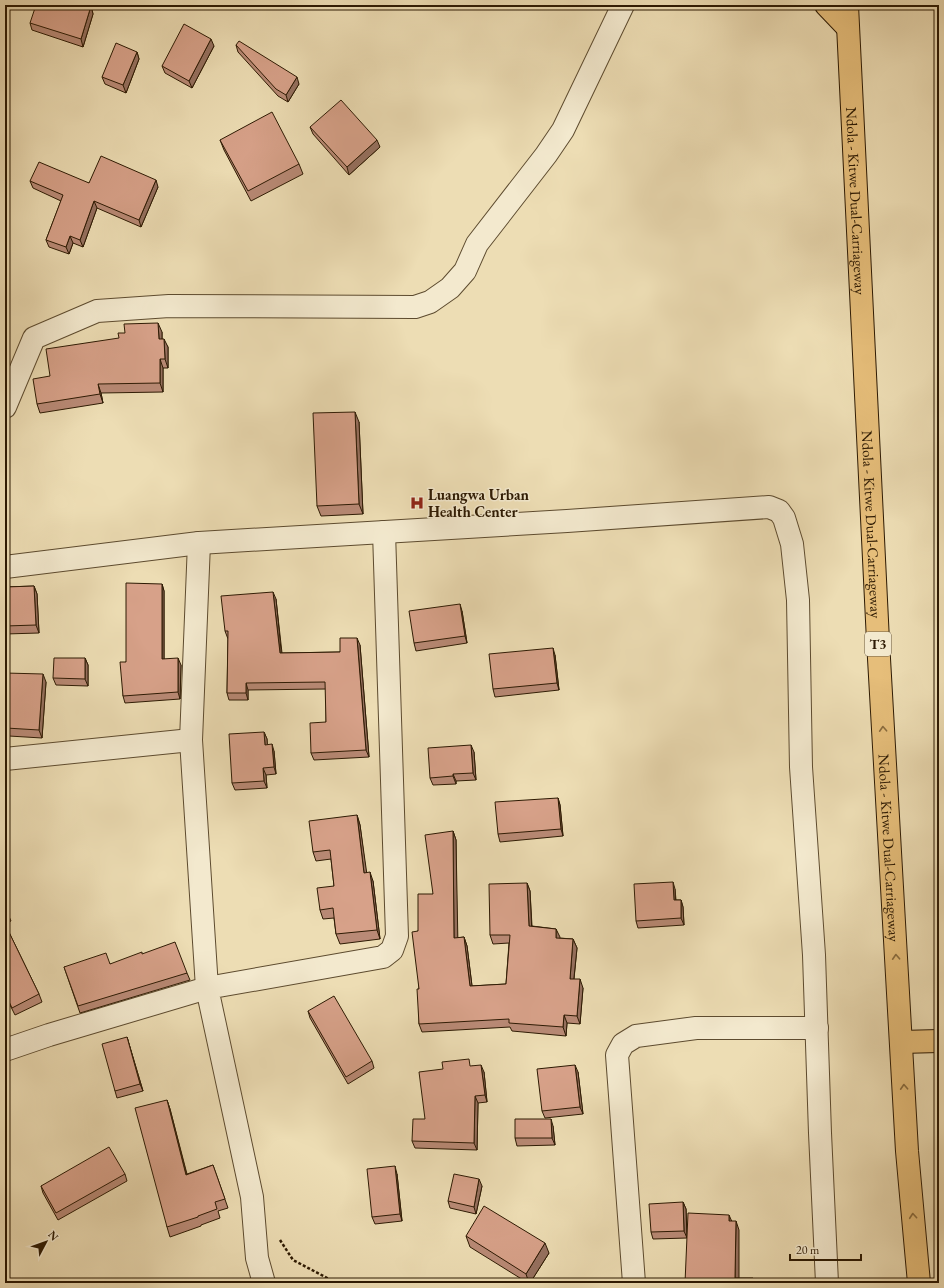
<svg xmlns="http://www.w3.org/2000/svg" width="944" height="1288" font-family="'EB Garamond',serif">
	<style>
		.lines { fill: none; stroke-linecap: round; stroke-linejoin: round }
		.minor-casing { stroke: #5d4b2f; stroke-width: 24 }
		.trunk-casing { stroke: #2d1a03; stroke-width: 24 }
		.path { stroke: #2d1a03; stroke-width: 2.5; stroke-dasharray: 3 2; stroke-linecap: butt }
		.minor { stroke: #f3e9ce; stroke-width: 22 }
		.trunk { stroke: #e6be7a; stroke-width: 22 }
		.wall { fill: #b98a76; stroke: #2d1a03 }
		.shaded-wall { fill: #967160; stroke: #2d1a03 }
		.building { fill: #d7a189; stroke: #2d1a03 }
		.oneway { stroke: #8a6c3e }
		.labels { text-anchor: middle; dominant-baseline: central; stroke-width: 3; stroke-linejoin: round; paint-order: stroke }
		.shield { fill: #f3e9ce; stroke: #685840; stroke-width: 1 }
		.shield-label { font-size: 14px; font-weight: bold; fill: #2d1a03 }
		.street-label { font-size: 15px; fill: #2d1a03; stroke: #f3e9ce }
		.poi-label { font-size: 15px; font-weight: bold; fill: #2d1a03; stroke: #f3e9ce; text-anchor: start }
	</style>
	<rect width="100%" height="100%" fill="#edddb4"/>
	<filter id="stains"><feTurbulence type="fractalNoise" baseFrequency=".005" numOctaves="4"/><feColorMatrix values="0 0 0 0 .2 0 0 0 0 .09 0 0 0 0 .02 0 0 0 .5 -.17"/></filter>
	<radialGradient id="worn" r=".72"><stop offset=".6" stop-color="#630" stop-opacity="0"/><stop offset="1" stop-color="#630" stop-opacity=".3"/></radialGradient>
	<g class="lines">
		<defs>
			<g id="minor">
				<polyline points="5,407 34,338 97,311 169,306 415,307 430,302 450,288 465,271 477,244 546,155 563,130 623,5"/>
				<polyline points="5,567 199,543 567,521 769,507 779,511 784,518 792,544 798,600 801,767 814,955 820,1133 827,1283"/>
				<polyline points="5,759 191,740"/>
				<polyline points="5,1050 49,1035 207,988 191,740 199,543"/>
				<polyline points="264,1283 257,1258 252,1197 207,988 383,957 392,950 397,936 384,532"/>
				<polyline points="634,1283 617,1055 623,1044 636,1036 696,1028 817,1028"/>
			</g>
			<g id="trunk">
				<polyline points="826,5 847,27"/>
				<path id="s1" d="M847 5 878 641 907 1151 919 1283"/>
				<polyline points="901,1042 939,1041"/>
			</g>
		</defs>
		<!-- minor casing -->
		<use href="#minor" class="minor-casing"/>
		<!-- trunk casing -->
		<use href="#trunk" class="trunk-casing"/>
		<!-- path -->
		<polyline class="path" points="280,1240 293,1260 331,1280 341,1283"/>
		<!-- minor -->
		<use href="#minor" class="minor"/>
		<!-- trunk -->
		<use href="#trunk" class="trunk"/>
	</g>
	<!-- wall -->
	<g class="wall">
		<polygon points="91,6 93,14 83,47 32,30 30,23"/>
		<polygon points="236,45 299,84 288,102 278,96 238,52"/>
		<polygon points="214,46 192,88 165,73 162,66"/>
		<polygon points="137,52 139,59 126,93 105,84 102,77"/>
		<polygon points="310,127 380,147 349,175 313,134"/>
		<polygon points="220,140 299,164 303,174 251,201 224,150"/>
		<polygon points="30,181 89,183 158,187 141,227 97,208 83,247 73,243 69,254 49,247 46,240 61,201 33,188"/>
		<polygon points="162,332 162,339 168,347 168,368 163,368 163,392 101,393 103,403 40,413 37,404"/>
		<polygon points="359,422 363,514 321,516 317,506"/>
		<polygon points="162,584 164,591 164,659 181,665 180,699 125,703 123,696 126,662"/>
		<polygon points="34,586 37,594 39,633 5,634 5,587"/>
		<polygon points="276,599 282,653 340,652 360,645 369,757 314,760 311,753 326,722 326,689 248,690 248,700 229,700 227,693 228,639 225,631"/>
		<polygon points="462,611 467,643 416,651 414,643"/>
		<polygon points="555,655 559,690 495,697 493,689"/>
		<polygon points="85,658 88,665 88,686 56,685 53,678"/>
		<polygon points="5,673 46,682 42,738 9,736 6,728 8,701 5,701"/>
		<polygon points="264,732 267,739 267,745 274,751 276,774 266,775 267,788 235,790 232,783"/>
		<polygon points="474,752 476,780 456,781 456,784 433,785 430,778"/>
		<polygon points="558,798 560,805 563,836 500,842 498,834"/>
		<polygon points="357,815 360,825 366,873 373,881 380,939 340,944 336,934 334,918 323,919 320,910 334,886 331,859 316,861 313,852"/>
		<polygon points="453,831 456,840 457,938 464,937 467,946 472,986 506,984 509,943 493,944 490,935 527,883 530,891 532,926 556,929 559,938 573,939 577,948 574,979 583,988 580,1024 567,1023 566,1036 512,1031 510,1027 422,1032 419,1024 419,989 418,931 433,894"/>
		<polygon points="675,889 676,900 681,900 683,907 684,925 638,928 636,921"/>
		<polygon points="5,907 11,921 5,924"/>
		<polygon points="5,924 39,994 42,1002 15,1015 5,995"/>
		<polygon points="110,964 187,973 190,980 80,1013 64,967"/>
		<polygon points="308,1011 372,1061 374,1068 348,1084 310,1018"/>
		<polygon points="127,1037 143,1091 117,1098 115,1091"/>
		<polygon points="472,1066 484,1072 487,1102 478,1103 477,1150 415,1148 412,1141"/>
		<polygon points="578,1072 583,1114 545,1118 542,1111"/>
		<polygon points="167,1100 170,1109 187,1174 213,1165 228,1208 218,1211 220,1218 201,1225 201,1226 170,1237 167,1227"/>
		<polygon points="553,1126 555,1145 517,1146 515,1138"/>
		<polygon points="125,1174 127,1181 58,1220 43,1193 41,1186"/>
		<polygon points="397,1174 402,1221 375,1224 372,1217"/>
		<polygon points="482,1186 476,1214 450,1208 448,1201"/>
		<polygon points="683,1202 686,1209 687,1238 653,1239 651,1232"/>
		<polygon points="466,1236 549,1253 530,1283 528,1283 470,1247"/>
	</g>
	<!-- shaded-wall -->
	<g class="shaded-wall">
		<polygon points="91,6 93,14 83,47 81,39"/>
		<polygon points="211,39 214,46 192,88 189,81"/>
		<polygon points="137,52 139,59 126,93 123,85"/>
		<polygon points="297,77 299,84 288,102 286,95"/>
		<polygon points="377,140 380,147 349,175 347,167"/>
		<polygon points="156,180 158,187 141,227 139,220"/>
		<polygon points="94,201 97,208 83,247 80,240"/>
		<polygon points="70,236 73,243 69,254 66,247"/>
		<polygon points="158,323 162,332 162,348 159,339"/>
		<polygon points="164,339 168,347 168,368 165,359"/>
		<polygon points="160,359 163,368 163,392 160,383"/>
		<polygon points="98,384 101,393 103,403 100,394"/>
		<polygon points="355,412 359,422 363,514 359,504"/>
		<polygon points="162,584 164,591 164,666 162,659"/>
		<polygon points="34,586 37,594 39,633 36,625"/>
		<polygon points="273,592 276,599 282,660 280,653"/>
		<polygon points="460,604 462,611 467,643 465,636"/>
		<polygon points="357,638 360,645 369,757 366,750"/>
		<polygon points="553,648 555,655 559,690 557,683"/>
		<polygon points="85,658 88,665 88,686 85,679"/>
		<polygon points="178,658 181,665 180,699 178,692"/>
		<polygon points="43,674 46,682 42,738 39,730"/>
		<polygon points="246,683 248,690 248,700 246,693"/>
		<polygon points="264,732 267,739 268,752 265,745"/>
		<polygon points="272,744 274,751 276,774 274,767"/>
		<polygon points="471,745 474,752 476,780 473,773"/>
		<polygon points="263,768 266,775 267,788 264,781"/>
		<polygon points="453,774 456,781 456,784 453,776"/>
		<polygon points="558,798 560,805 563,836 561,829"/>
		<polygon points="357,815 360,825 368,882 364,873"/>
		<polygon points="453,831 456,840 458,947 454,938"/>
		<polygon points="370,872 373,881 380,939 377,930"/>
		<polygon points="673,882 675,889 676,908 674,900"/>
		<polygon points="527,883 530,891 532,935 529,926"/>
		<polygon points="681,900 683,907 684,925 681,918"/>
		<polygon points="556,929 560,937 559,946 556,938"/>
		<polygon points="464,937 467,946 473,994 470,986"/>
		<polygon points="573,939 577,948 573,987 570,979"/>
		<polygon points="580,979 583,988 580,1024 577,1016"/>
		<polygon points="564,1015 567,1023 566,1036 563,1027"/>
		<polygon points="127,1037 129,1044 143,1091 140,1084"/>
		<polygon points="481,1065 484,1072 487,1102 485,1095"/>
		<polygon points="575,1065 578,1072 583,1114 580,1107"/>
		<polygon points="475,1096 478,1103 477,1150 474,1143"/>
		<polygon points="167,1100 170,1109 189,1184 186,1175"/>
		<polygon points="551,1119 553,1126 555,1145 552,1138"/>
		<polygon points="395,1166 397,1174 402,1221 400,1214"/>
		<polygon points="479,1179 482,1186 476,1214 474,1207"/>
		<polygon points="683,1202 686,1209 687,1238 684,1231"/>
		<polygon points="729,1215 733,1224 729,1221"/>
		<polygon points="736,1221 739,1230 739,1283 735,1278"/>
		<polygon points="545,1243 549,1253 530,1283 529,1283 526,1274"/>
	</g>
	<!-- building -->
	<g class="building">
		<polygon points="36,5 86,5 91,6 81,39 30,23"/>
		<polygon points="184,24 211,39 189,81 162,66"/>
		<polygon points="239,41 297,77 286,95 276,89 236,45"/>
		<polygon points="116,43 137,52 123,85 102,77"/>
		<polygon points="341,100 377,140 347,167 310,127"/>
		<polygon points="272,112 299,164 248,191 220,140"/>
		<polygon points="101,156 156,180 139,220 94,201 80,240 70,236 66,247 46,240 63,195 30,181 39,162 89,183"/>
		<polygon points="158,323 159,339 164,339 165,359 160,359 160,383 98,384 100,394 37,404 33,379 50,376 46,349 119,338 118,333 125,333 124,324"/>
		<polygon points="355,412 359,504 317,506 313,413"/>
		<polygon points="126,583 162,584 162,659 178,658 178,692 123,696 120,662 126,662"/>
		<polygon points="34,586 36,625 5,626 5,587"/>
		<polygon points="273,592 280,653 340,652 340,638 357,638 366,750 311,753 310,723 326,722 325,682 246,683 246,693 227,693 228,631 225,631 221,596"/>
		<polygon points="460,604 465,636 414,643 409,611"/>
		<polygon points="553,648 557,683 493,689 489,654"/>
		<polygon points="54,658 85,658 85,679 53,678"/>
		<polygon points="5,673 43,674 39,730 6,728 9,693 5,693"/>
		<polygon points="264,732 265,745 272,744 274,767 263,768 264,781 232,783 229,734"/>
		<polygon points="471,745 473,773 453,774 453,776 430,778 428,748"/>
		<polygon points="558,798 561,829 498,834 495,802"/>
		<polygon points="357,815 364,873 370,872 377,930 336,934 333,908 320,910 317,888 334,886 330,850 313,852 309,821"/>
		<polygon points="453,831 454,938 464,937 470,986 506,984 510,935 490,935 489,884 527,883 529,926 556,929 556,938 573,939 570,979 580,979 577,1016 564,1015 563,1027 509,1023 509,1019 419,1024 417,989 419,989 412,932 418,931 418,894 433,894 425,835"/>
		<polygon points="673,882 674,900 681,900 681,918 636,921 634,884"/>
		<polygon points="5,907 8,914 5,915"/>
		<polygon points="5,924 39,994 12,1008 5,993"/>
		<polygon points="175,942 187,973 78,1006 64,967 106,953 110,964 142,952 142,954"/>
		<polygon points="334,996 372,1061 346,1077 308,1011"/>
		<polygon points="127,1037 140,1084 115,1091 102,1044"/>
		<polygon points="469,1059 470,1066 481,1065 485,1095 475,1096 474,1143 412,1141 413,1119 425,1119 419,1072 443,1069 442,1062"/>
		<polygon points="575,1065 580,1107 542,1111 537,1069"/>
		<polygon points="167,1100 186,1175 213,1165 225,1199 215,1202 217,1209 198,1216 198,1217 167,1227 135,1108"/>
		<polygon points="515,1119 551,1119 552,1138 515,1138"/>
		<polygon points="109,1147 125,1174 56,1213 41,1186"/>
		<polygon points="395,1166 400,1214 372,1217 367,1169"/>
		<polygon points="454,1174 479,1179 474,1207 448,1201"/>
		<polygon points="683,1202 684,1231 651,1232 649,1204"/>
		<polygon points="484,1206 545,1243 526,1274 466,1236"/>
		<polygon points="688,1213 729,1215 729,1221 736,1221 735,1278 753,1278 753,1283 685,1283"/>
	</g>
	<!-- one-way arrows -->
	<defs><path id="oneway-chevron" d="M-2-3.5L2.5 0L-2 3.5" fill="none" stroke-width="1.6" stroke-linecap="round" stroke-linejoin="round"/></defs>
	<g class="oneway">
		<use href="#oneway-chevron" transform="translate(883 729) rotate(-93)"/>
		<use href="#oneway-chevron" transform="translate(896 957) rotate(-93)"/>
		<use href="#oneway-chevron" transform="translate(904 1087) rotate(-93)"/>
		<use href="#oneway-chevron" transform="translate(913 1216) rotate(-95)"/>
	</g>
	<!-- icons -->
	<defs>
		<symbol id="hospital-bare" viewBox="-9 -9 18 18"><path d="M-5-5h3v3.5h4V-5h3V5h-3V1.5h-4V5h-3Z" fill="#8f2418" stroke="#f3e9ce" stroke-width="2.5" paint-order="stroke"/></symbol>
	</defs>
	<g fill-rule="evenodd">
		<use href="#hospital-bare" x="407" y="493" width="20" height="20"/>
	</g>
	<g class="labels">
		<!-- shield labels -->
		<rect class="shield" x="865" y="632" width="26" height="24" rx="3"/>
		<g class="shield-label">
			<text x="878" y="644">T3</text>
		</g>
		<!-- street labels -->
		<g class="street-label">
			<text stroke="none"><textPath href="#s1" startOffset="196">Ndola - Kitwe Dual-Carriageway</textPath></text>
			<text stroke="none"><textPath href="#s1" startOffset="520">Ndola - Kitwe Dual-Carriageway</textPath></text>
			<text stroke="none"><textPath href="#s1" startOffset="844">Ndola - Kitwe Dual-Carriageway</textPath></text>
		</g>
		<!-- poi labels -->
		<g class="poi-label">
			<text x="428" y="494">Luangwa Urban<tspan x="428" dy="17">Health Center</tspan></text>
		</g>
	</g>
	<!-- margin -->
	<rect width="944" height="1288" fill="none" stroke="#edddb4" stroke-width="20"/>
	<rect x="6" y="6" width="932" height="1276" fill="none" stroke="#2d1a03" stroke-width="2"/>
	<rect x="10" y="10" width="924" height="1268" fill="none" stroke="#2d1a03"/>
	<!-- north arrow -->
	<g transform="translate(46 1242) rotate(49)" stroke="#f3e9ce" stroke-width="3" paint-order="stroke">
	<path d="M0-3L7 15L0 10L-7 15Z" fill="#2d1a03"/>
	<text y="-6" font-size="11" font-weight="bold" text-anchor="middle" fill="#2d1a03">N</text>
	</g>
	<!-- scale -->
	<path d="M790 1254v6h71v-6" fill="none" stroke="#2d1a03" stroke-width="2"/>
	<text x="796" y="1254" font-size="12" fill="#2d1a03" stroke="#f3e9ce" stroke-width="3" paint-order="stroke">20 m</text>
	<rect width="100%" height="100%" filter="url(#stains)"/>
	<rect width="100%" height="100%" fill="url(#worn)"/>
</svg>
